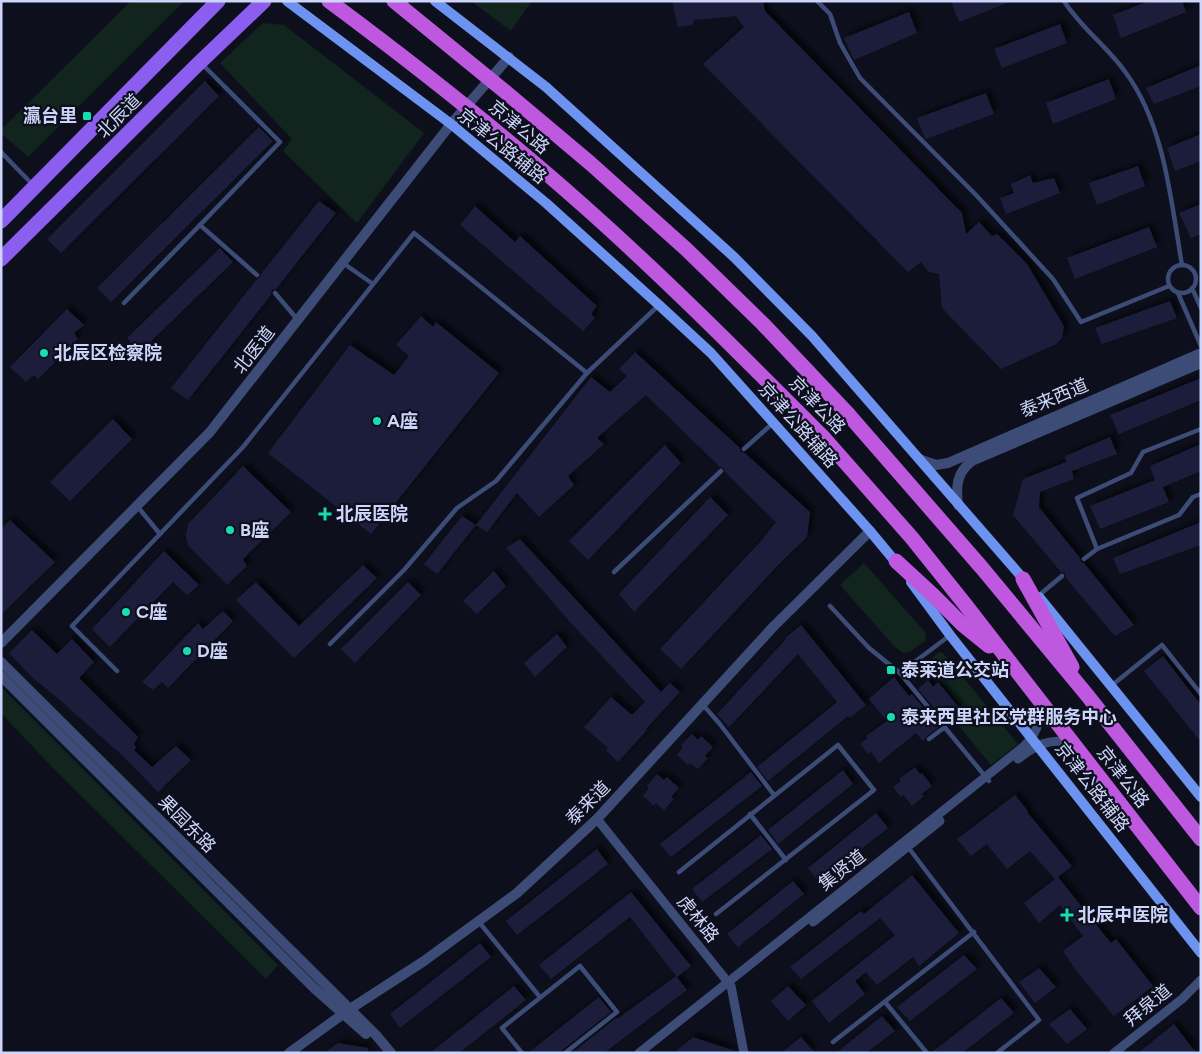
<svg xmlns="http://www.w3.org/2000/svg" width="1202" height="1054" font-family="Figtree,'Noto Sans SC',sans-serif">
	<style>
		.green { fill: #11251e }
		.building { fill: #1b1f3b; filter: url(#shadow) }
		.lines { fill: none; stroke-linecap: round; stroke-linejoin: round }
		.service { stroke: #3c4c77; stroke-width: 4.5 }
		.minor { stroke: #3c4c77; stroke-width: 9 }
		.tertiary { stroke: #3c4c77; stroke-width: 10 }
		.secondary { stroke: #6d93f1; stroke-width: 10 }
		.primary { stroke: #8c5ef0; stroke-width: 15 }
		.trunk { stroke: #be58df; stroke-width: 15 }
		.trunk-bridge { stroke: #be58df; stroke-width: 15 }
		.poi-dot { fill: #15deb3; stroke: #0d0f1c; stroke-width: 2 }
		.labels { text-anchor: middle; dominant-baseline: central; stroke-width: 4.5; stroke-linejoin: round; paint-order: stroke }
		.poi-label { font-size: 18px; font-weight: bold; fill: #cdd6fa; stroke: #0d0f1c; text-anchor: start }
		.street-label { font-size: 18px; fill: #cdd6fa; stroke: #0d0f1c }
	</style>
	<defs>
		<filter id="shadow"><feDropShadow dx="4.5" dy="-4.5" stdDeviation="2.5" flood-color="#0009"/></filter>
	</defs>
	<rect width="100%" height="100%" fill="#0d0f1c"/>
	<!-- green -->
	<g class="green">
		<polygon points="131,1 184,1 28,157 1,133 1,130"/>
		<polygon points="471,1 532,1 511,31"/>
		<polygon points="263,23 284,25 424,133 357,223 283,151 292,139 220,63"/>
		<polygon points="864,563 925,632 926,640 910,652 903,653 894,646 840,585"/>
		<polygon points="939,652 943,653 1018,744 991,765 958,725 969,715 933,673 926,678 923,675 934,661 932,658"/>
		<polygon points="1,687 278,965 266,979 51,766 1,713"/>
	</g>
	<!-- building -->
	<g class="building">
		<polygon points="672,1 763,1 765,11 962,213 966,234 979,222 992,236 997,234 1027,264 1064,326 1062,338 1056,344 1001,369 942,308 939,274 929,272 921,262 908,272 703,64 744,27 736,16 695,20 692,25 678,27"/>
		<polygon points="951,1 1010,1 1010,2 959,22"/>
		<polygon points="1149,1 1182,1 1186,12 1121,38 1113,15"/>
		<polygon points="909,12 917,33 854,60 844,38"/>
		<polygon points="1060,24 1067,43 1002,68 994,49"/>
		<polygon points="1201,65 1201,86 1154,104 1146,88"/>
		<polygon points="1109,79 1116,99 1053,124 1046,103"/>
		<polygon points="205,81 219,96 61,253 47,239"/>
		<polygon points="986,93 994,114 926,139 925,138 917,118"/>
		<polygon points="259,127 273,141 111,302 97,288"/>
		<polygon points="1201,134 1201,161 1175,171 1167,148"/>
		<polygon points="1138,166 1145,186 1097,205 1089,183"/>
		<polygon points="1030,175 1033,183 1054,178 1060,193 1006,214 1000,198 1014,193 1011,184"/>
		<polygon points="319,201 336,213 276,289 272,290 271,295 188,400 171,388 257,279 260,277 261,274"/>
		<polygon points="1201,204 1201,234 1191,238 1179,213"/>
		<polygon points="475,206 515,242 520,236 597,306 591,314 595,318 583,331 460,225"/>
		<polygon points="1149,227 1157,247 1075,279 1067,258"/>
		<polygon points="220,248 233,262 140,352 127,338"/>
		<polygon points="1170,301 1177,318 1102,344 1095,328"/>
		<polygon points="67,309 84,325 74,333 78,339 38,379 34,375 26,382 10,367"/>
		<polygon points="421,316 433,327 436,322 499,373 371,534 268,453 350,345 394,375 409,356 396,345"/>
		<polygon points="635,352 740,448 741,452 745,453 810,512 807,537 782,561 681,669 660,649 761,541 776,522 725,472 724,468 720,467 646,395 597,438 604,444 568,476 574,485 539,517 517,493 487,532 476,525 591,377 610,392 627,376 619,369"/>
		<polygon points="1201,378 1201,400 1119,434 1110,415"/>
		<polygon points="113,419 132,439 70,501 50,482"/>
		<polygon points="1110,437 1117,454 1072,471 1074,479 1040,492 1039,507 1080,558 1081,562 1084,563 1134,625 1115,636 1066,578 1065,573 1061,572 1013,515 1023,479 1066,462 1065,456"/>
		<polygon points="1201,444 1201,471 1163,487 1169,502 1100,529 1090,506 1155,480 1150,466"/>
		<polygon points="665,445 681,463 588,560 569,541"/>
		<polygon points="243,466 291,512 243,559 247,566 227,585 188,545 186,536 188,524"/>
		<polygon points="710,497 728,515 634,612 619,594"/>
		<polygon points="462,516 476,525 437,574 424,564"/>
		<polygon points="10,520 55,562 1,615 1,529"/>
		<polygon points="1201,522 1201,545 1120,574 1113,558"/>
		<polygon points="520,539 661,692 670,683 680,692 646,729 647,730 618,762 606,750 608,748 584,727 611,697 632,715 645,702 571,623 506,548"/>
		<polygon points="164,551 199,585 187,595 173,582 110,647 92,629"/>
		<polygon points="363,565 377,578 294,658 236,600 256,582 299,626"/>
		<polygon points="494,571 506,586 477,614 463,601"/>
		<polygon points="408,582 421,595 355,663 341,649"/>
		<polygon points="223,611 233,621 168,688 162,682 153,690 142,682 198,623 203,629"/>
		<polygon points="801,625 866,705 850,718 848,716 768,781 757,767 837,702 798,654 729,727 717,714 786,639 785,638"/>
		<polygon points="32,630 57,654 72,639 94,662 79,678 138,737 134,744 136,748 134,750 152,767 176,746 191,760 158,792 124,757 60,700 33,678 9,653"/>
		<polygon points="557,634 567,647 535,677 524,663"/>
		<polygon points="1163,656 1201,705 1201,742 1144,671"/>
		<polygon points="894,677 909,696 912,694 939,727 927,736 923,741 916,733 879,763 871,752 868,754 860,744 868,738 866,736 887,721 869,699"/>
		<polygon points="928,680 933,687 938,682 961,710 946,722 918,689"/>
		<polygon points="692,734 698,740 701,736 713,747 705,756 708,758 698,769 690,763 688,765 677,755 683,747 681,745"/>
		<polygon points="915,767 920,774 922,773 932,786 922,794 924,796 912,806 904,795 901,797 893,787 901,781 899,779"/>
		<polygon points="843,770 853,784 778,844 768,830"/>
		<polygon points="751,772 762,786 671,857 660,844"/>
		<polygon points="657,774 664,780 667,777 679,788 671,797 674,799 664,810 656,803 654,806 643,796 649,788 647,786"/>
		<polygon points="1015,795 1028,811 1027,812 1072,866 1058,877 1111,943 1116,939 1153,986 1114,1016 1075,969 1063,951 1083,936 1060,905 1039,923 1024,903 1055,879 1030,851 1007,869 987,844 971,856 957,839"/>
		<polygon points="876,813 888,828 819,882 808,868"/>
		<polygon points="761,835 772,849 702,902 692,889"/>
		<polygon points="597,849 608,864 517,935 506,921"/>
		<polygon points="912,875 959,933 919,966 913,957 877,985 866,972 855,981 865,994 829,1023 812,1001 895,935 880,918 801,979 790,967 861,911 864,914"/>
		<polygon points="793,881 804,894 738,947 727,934"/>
		<polygon points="631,892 691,966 677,977 630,917 551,979 539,965"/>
		<polygon points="480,943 491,957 400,1028 390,1014"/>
		<polygon points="964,955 977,969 910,1021 897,1007"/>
		<polygon points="1039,968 1056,987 1035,1003 1019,982"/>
		<polygon points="676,976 687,990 604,1053 572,1053 616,1018 617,1019"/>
		<polygon points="514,986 526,1000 459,1053 430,1053"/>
		<polygon points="788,986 806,1005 788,1021 771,1001"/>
		<polygon points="599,997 611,1012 562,1050 561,1053 528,1053"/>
		<polygon points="1001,998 1014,1013 962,1053 931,1053"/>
		<polygon points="1070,1009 1087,1029 1067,1044 1049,1024"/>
		<polygon points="882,1016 895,1031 866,1053 836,1053"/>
		<polygon points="1174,1024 1196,1053 1138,1053"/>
		<polygon points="693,1037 735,1051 735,1053 674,1053"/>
		<polygon points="801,1037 815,1053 781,1053"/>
		<polygon points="338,1043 368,1048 368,1053 324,1053"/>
	</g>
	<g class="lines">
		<!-- service -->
		<g class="service">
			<polyline points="817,1 830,14 840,43 860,78 976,195 1053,279 1081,322 1169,286"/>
			<path d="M1064 1C1081 28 1108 47 1126 73 1165 126 1171 202 1182 265"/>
			<polyline points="202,64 280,142 200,225 257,275"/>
			<polyline points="1,152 33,185"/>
			<polyline points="343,263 373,284"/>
			<circle cx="1182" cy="279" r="14"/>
			<polyline points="1192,288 1201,308"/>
			<polyline points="275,293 297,319"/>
			<polyline points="1178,293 1201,346"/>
			<polyline points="124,303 200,225"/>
			<polyline points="744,449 773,423"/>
			<polyline points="160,534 243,447 414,233 587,373 659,305"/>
			<polyline points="1097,549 1077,498 1131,473 1143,452 1201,429"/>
			<polyline points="1084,559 1097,549 1179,515 1193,497 1201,494"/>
			<polyline points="614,572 721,471"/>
			<polyline points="1038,596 1062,576"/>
			<polyline points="830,606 869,648 900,673 989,781"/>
			<polyline points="330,644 404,570 457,508 496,481 587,373"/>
			<polyline points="117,671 72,626 160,534 137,506"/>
			<polyline points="900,673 949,636"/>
			<polyline points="1111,686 1162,645 1201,694"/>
			<polyline points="703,705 719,723 774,795"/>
			<polyline points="929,739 945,727"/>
			<polyline points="750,814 786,860"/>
			<polyline points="908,847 1039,1020 997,1053"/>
			<polyline points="679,872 838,745 874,790 716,914"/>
			<polyline points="479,922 540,997"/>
			<polyline points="885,1002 927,1053"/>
			<polyline points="833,1042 974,932"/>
			<polyline points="522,1053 502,1028 580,966 617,1012 565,1053"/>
		</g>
		<!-- minor -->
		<g class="minor">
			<path d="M1018 759C1034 746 1052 736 1072 744"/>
			<polyline points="597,819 731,986 744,1053"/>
			<polyline points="813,922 940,821"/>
			<path d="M639 1053 1023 747C1035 736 1043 720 1039 703"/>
			<polyline points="1114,1053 1182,999 1201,980"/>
		</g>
		<!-- tertiary -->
		<g class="tertiary">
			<polyline points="919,459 936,465 948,463 1201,353"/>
			<path d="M958 505C956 487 956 473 972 461L1201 363"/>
			<polyline points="1,643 210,432 451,124 509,57"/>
			<polyline points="1,662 376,1035 391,1053"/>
			<polyline points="1,676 315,989 366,1034"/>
			<polyline points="289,1053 350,1009 424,961 517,893 597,819 773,627 870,531"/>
		</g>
		<!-- secondary -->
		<g class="secondary">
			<polyline points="287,1 451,124 546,203 659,305 711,353 870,531 899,566"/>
			<polyline points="435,1 546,87 734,257 812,336 1027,583"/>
			<polyline points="911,582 950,635 1201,953"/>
			<polyline points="1039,597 1201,797"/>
		</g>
		<!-- primary -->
		<g class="primary">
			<polyline points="1,221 218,1"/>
			<polyline points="1,259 196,66 264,1"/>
		</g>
		<!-- trunk -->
		<g class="trunk">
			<polyline points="848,414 982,568 1087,695 1201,839"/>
			<polyline points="823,437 912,538 964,603 1201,908"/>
			<polyline points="896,561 934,596 963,625 989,646"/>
			<polyline points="1023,579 1072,667"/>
		</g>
		<!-- trunk-bridge -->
		<g class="trunk-bridge">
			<path d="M329 1C418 67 504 135 586 208 668 281 745 359 823 437"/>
			<polyline points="394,1 508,94 590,163 686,249 763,324 848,414"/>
		</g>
	</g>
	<!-- markers -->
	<g class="poi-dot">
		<rect x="82" y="111" width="10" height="10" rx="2.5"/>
		<circle cx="44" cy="353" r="5"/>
		<circle cx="377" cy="421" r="5"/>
		<path d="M322.5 506.5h5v5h5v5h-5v5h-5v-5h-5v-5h5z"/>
		<circle cx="230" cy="530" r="5"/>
		<circle cx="126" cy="612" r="5"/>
		<circle cx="187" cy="651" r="5"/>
		<rect x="886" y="665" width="10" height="10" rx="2.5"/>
		<circle cx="891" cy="717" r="5"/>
		<path d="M1064.5 907.5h5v5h5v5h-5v5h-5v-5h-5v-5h5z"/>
	</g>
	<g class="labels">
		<!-- poi labels -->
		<g class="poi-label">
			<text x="77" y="116" text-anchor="end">瀛台里</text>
			<text x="54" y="353">北辰区检察院</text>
			<text x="387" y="421">A座</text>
			<text x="336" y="514">北辰医院</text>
			<text x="240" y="530">B座</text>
			<text x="136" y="612">C座</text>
			<text x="197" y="651">D座</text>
			<text x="901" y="670">泰莱道公交站</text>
			<text x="901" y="717">泰来西里社区党群服务中心</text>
			<text x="1078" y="915">北辰中医院</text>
		</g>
		<!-- street labels -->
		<g class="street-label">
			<text transform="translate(119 116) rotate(-45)">北辰道</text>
			<text transform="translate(519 127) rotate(40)">京津公路</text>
			<text transform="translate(502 146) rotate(39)">京津公路辅路</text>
			<text transform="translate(254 350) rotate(-52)">北医道</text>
			<text transform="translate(1054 398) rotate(-23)">泰来西道</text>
			<text transform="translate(817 405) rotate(46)">京津公路</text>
			<text transform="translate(798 425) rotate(48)">京津公路辅路</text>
			<text transform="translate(1123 777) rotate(52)">京津公路</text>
			<text transform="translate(1092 787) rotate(52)">京津公路辅路</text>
			<text transform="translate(588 803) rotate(-45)">泰来道</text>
			<text transform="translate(187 824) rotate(45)">果园东路</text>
			<text transform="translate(842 870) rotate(-38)">集贤道</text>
			<text transform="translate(698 919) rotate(51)">虎林路</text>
			<text transform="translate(1148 1005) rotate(-39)">拜泉道</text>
		</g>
	</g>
	<!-- border -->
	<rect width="1202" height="1054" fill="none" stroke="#cdd6fa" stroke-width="5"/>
</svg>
